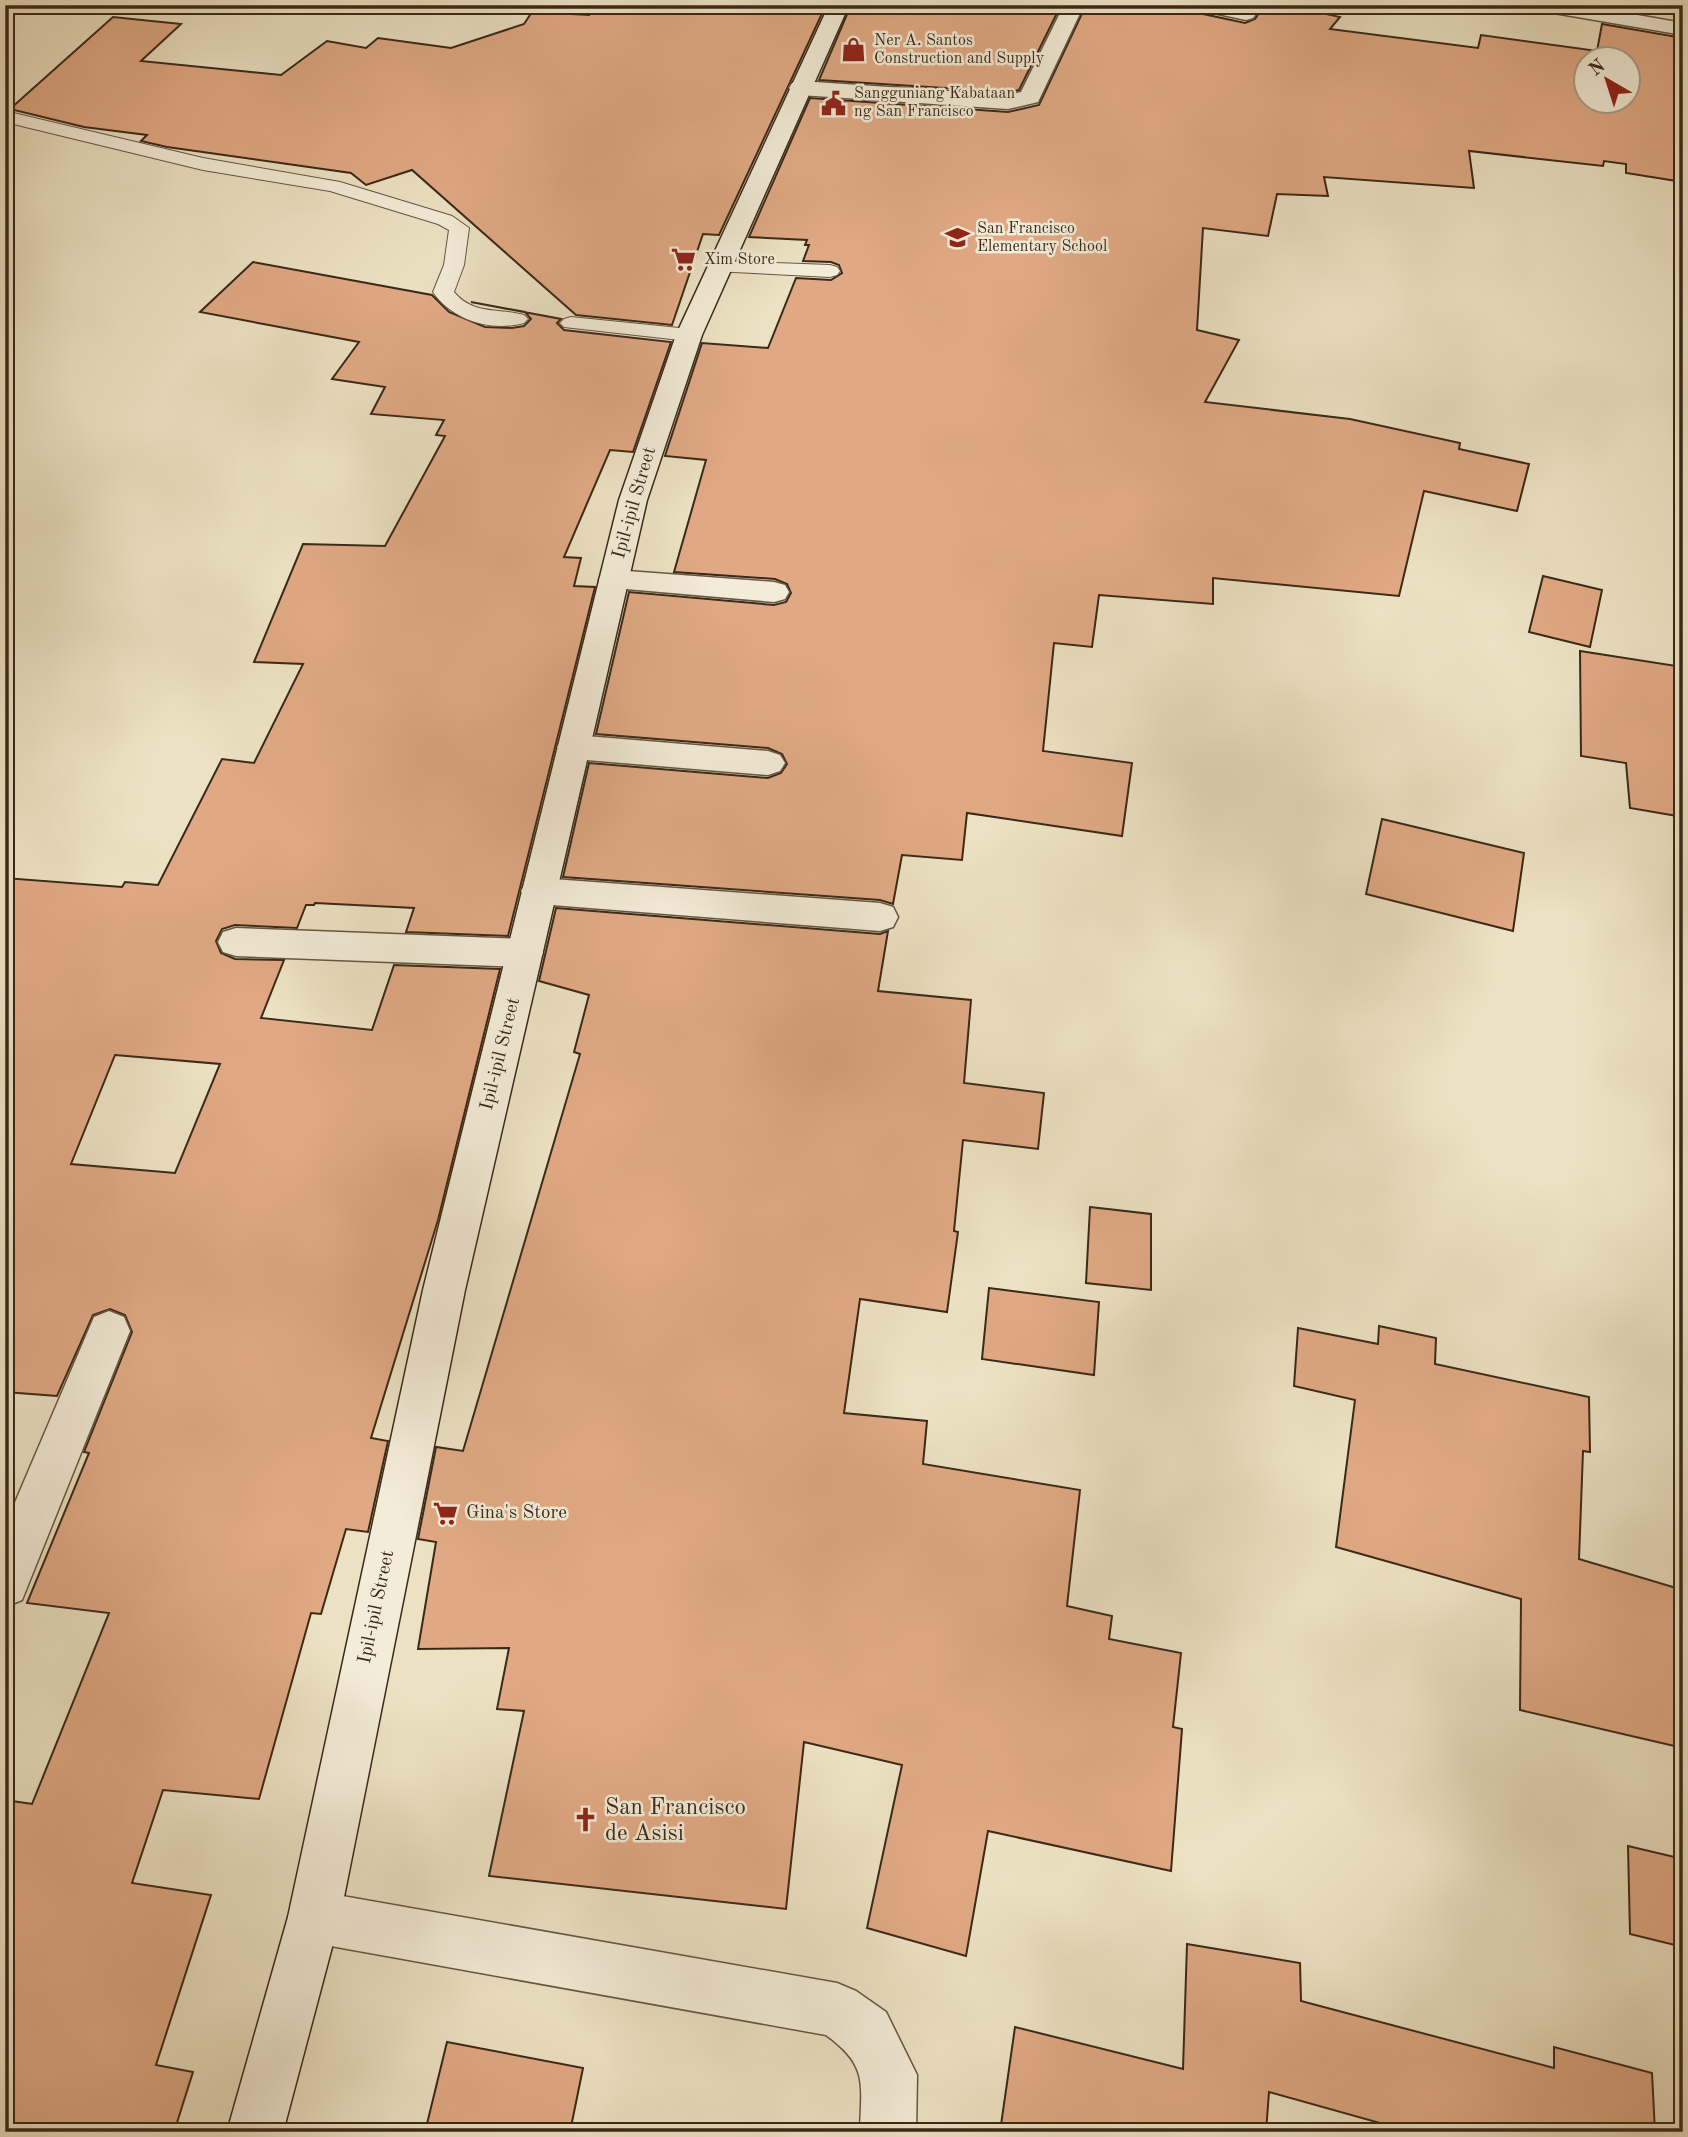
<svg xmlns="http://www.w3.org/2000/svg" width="1688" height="2137" font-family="'Old Standard TT',serif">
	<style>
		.building { fill: #e0a984; stroke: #3a2819; stroke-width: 2; fill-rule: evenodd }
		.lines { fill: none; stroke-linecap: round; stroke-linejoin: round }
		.lane-casing { stroke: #665644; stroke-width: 2 }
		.street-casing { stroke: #665644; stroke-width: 3 }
		.secondary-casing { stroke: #3a2819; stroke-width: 3 }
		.lane { fill: #f3ecd8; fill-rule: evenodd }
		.street { fill: #f3ecd8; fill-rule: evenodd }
		.secondary { fill: #f3ecd8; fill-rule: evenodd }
		.labels { text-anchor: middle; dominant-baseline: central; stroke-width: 5; stroke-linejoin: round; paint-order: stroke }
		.far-poi-label { font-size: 16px; fill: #3a2819; stroke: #f3ecd8; text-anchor: start }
		.street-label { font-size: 19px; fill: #3a2819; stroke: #f3ecd8 }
		.poi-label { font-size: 19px; fill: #3a2819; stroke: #f3ecd8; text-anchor: start }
		.near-poi-label { font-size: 23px; fill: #3a2819; stroke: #f3ecd8; text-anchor: start }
	</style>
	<rect width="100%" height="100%" fill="#ece2c3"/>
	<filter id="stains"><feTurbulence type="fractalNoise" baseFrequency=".00286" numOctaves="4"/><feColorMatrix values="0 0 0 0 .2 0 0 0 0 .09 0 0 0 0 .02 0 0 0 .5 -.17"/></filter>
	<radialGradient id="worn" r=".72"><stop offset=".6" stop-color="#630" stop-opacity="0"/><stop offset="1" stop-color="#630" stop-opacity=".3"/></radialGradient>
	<!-- building -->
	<g class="building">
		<polygon points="589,5 826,5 719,235 703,234 672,325 576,315 412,170 366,185 351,173 167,147 141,141 147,135 84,127 10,109 113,17 181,24 141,61 281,75 327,41 366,48 378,38 451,48 524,24 532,12 589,15"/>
		<polygon points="851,5 1061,5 1019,90 1008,92 819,80"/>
		<path d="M1086 5H1190L1194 12 1245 23 1255 19 1264 5H1286L1340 17 1330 29 1478 48 1481 35 1597 51 1602 24 1683 38V182L1626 173V164L1604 161 1603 166 1469 151 1474 188 1324 177 1328 196 1277 194 1268 236 1203 228 1197 330 1239 340 1205 402 1350 419 1460 443 1459 449 1529 464 1517 511 1424 491 1399 596 1213 578V604L1099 595 1092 647 1054 643 1043 751 1132 763 1122 836 967 813 962 860 902 855 893 904 880 900 563 877 589 763 768 778 781 773 787 764 782 754 768 748 596 734 629 592 774 605 786 602 791 593 787 584 775 579 674 572 706 460 665 456 702 343 768 348 796 278 831 280 842 273 839 265 831 262 803 261 809 245H805L807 240 749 237 810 98 1008 112 1039 105ZM1586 60H1628V102H1586Z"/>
		<path d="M253 262 432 295 449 312 485 327 512 328 524 326 531 319 525 312 471 302 561 319 557 323 564 330 671 342 633 452 610 450 564 557 581 558 574 586 595 587 508 936 406 932 414 908 315 903 314 905H306L297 928 235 925 222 929 216 941 221 953 235 959 284 960 261 1018 372 1030 394 965 500 969 438 1220 371 1438 388 1441 368 1532 346 1529 321 1614 311 1613 259 1799 163 1790 132 1883 211 1895 156 2065 193 2072 174 2132H5V1800L32 1804 109 1613 27 1603 89 1453 84 1452 132 1332 125 1315 110 1309 93 1315 57 1396 5 1392V878L122 887 125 882 158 885 222 759 254 763 303 664 254 662 303 544 385 546 445 436 436 435 444 420 371 414 385 387 332 379 359 342 200 312ZM115 1055 220 1064 175 1173 71 1164Z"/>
		<polygon points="1543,576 1602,590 1590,647 1529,632"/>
		<polygon points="1580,651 1683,667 1683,817 1630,808 1626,763 1581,756"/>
		<polygon points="1382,819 1524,853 1513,931 1366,894"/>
		<polygon points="556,908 880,934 888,931 878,991 971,1000 964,1083 1044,1093 1038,1149 963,1140 954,1231 958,1232 947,1312 860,1299 844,1413 927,1421 923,1464 1080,1490 1067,1606 1112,1616 1109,1639 1181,1653 1173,1727 1182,1729 1171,1871 988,1831 966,1956 867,1928 902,1765 804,1742 786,1909 489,1876 524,1711 497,1709 509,1648 418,1649 436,1542 418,1539 436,1447 463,1451 580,1054 574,1052 589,995 539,981"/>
		<polygon points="1090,1207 1151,1214 1151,1290 1086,1283"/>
		<polygon points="989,1288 1099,1302 1094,1375 982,1359"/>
		<polygon points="1379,1326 1436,1338 1435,1364 1589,1397 1590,1452 1583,1451 1579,1559 1683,1590 1683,1748 1520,1710 1521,1599 1336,1547 1355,1400 1294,1386 1298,1328 1378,1344"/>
		<polygon points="1628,1846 1683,1859 1683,1947 1630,1934"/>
		<polygon points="1187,1944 1300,1963 1301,2001 1554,2068 1554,2047 1652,2073 1655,2132 1412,2132 1269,2092 1266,2132 1000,2132 1015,2027 1183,2069"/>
		<polygon points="447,2042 583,2068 570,2132 425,2132"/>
	</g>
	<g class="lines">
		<defs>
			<g id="lane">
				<path d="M5 111 203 158 340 182 452 216 469 228 464 265 454 292C473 315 498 308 524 315L528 319 524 323C491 332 452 320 433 292L444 265 449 230 438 224 330 191 203 170 5 122Z"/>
				<polygon points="720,261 830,265 837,267 840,271 837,275 830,277 713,271 710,267 713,263"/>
				<polygon points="571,317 689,329 697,330 700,335 697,340 689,341 564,327 560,323 564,319"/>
			</g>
			<g id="street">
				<polygon points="1064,5 1084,5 1038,102 1008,109 800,95 792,93 789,88 792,83 800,81 1008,95 1021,92"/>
				<polygon points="1192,5 1262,5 1253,18 1246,20 1195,9"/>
				<polygon points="1532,5 1580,5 1683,23 1683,35 1542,11"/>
				<polygon points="614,570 774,582 785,585 789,592 785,599 774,602 603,587 599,580 603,573"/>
				<polygon points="574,735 768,751 780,755 785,763 780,771 768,775 574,759 562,755 557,747 562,739"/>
				<polygon points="539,878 880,903 893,907 898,917 893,927 880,931 539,904 526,900 521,891 526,882"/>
				<polygon points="236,928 525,939 538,943 543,953 538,963 525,967 236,956 223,952 218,942 223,932"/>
				<polygon points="109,1311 124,1317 130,1331 22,1600 5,1607 5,1526 94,1317"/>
				<path d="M314 1891 837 1983 856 1991 886 2012 917 2075 916 2132H860C861 2084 869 2066 826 2035L314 1943 295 1936 288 1917 295 1898Z"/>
			</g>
			<polygon id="secondary" points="829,5 849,5 702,335 647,500 465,1290 340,1917 283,2132 227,2132 288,1917 423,1290 619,500 676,335"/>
		</defs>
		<!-- lane casing -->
		<use href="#lane" class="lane-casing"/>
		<!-- street casing -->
		<use href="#street" class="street-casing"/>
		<!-- secondary casing -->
		<use href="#secondary" class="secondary-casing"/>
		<!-- lane -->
		<use href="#lane" class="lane"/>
		<!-- street -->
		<use href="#street" class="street"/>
		<!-- secondary -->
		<use href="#secondary" class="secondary"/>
	</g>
	<!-- icons -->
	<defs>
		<symbol id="shop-bare" viewBox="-9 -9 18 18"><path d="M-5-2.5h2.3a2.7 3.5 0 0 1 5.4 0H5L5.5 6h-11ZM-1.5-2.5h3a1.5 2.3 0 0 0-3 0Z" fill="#8f2418" stroke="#f3ecd8" stroke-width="2.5" paint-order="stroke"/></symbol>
		<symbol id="civic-bare" viewBox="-9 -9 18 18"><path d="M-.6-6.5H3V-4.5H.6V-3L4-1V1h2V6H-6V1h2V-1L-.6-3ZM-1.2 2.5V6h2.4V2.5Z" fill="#8f2418" stroke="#f3ecd8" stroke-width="2.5" paint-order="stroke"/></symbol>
		<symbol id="school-bare" viewBox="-9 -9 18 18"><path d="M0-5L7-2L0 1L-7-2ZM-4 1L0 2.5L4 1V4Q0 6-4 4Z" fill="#8f2418" stroke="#f3ecd8" stroke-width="2.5" paint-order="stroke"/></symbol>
		<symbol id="supermarket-bare" viewBox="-9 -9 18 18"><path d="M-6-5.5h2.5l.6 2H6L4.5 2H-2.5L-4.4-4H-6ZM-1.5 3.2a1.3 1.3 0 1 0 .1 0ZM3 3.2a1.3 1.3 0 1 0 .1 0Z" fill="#8f2418" stroke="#f3ecd8" stroke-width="2.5" paint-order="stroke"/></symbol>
		<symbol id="church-bare" viewBox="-9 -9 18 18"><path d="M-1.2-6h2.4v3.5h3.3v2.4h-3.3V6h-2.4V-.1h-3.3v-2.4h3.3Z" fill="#8f2418" stroke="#f3ecd8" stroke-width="2.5" paint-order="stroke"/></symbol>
	</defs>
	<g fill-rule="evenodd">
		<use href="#shop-bare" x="836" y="32" width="35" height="35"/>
		<use href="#civic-bare" x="816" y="86" width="35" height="35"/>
		<use href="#school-bare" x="940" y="220" width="35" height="35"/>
		<use href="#supermarket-bare" x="666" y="242" width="35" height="35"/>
		<use href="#supermarket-bare" x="428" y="1496" width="35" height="35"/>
		<use href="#church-bare" x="568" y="1802" width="35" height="35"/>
	</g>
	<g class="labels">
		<!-- far-poi labels -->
		<g class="far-poi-label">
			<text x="874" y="41">Ner A. Santos<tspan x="874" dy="18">Construction and Supply</tspan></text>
			<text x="854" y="94">Sangguniang Kabataan<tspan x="854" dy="18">ng San Francisco</tspan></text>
			<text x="977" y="229">San Francisco<tspan x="977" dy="18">Elementary School</tspan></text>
			<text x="704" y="260">Xim Store</text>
		</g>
		<!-- street labels -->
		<g class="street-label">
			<text transform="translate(635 503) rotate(-74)">Ipil-ipil Street</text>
			<text transform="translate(501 1054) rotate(-76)">Ipil-ipil Street</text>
			<text transform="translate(377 1607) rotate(-78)">Ipil-ipil Street</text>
		</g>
		<!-- poi labels -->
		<g class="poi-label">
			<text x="466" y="1513">Gina's Store</text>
		</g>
		<!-- near-poi labels -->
		<g class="near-poi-label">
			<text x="605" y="1807">San Francisco<tspan x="605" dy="26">de Asisi</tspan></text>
		</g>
	</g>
	<!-- margin -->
	<rect width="1688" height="2137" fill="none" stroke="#ece2c3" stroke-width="28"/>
	<rect x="7" y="7" width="1674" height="2123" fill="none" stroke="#3a2819" stroke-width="3.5"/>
	<rect x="14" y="14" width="1660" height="2109" fill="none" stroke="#3a2819" stroke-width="2"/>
	<!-- north arrow -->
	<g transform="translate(1607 80) rotate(321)"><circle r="33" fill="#f3ecd8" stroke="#a99e8c" stroke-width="2"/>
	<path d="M0-5L12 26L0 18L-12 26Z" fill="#8f2418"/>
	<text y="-10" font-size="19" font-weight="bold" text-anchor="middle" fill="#3a2819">N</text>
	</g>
	<rect width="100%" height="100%" filter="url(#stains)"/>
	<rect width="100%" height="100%" fill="url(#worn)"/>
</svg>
